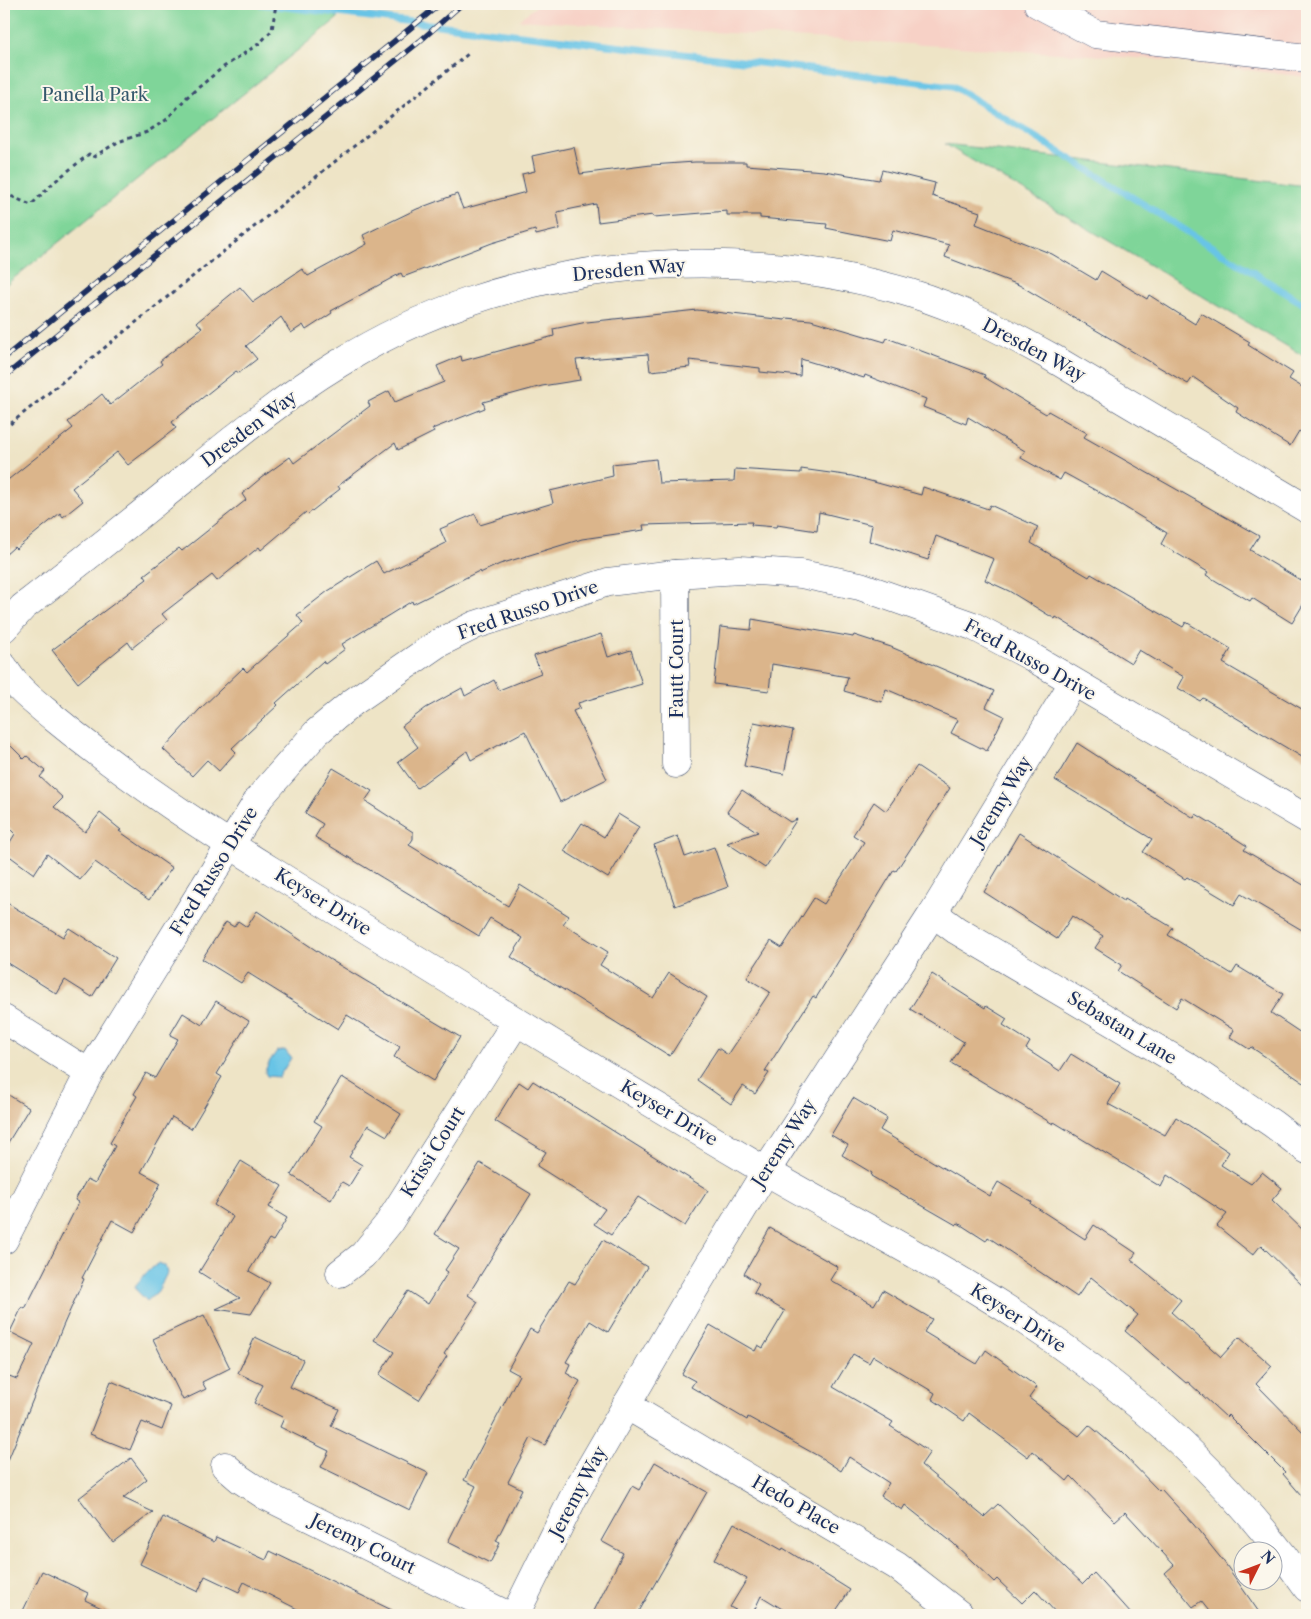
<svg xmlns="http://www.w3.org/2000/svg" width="1311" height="1619" font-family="'Libre Caslon Text',serif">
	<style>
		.built { fill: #f7d1c6 }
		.green { fill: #7fd599; stroke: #4d827c }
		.water { fill: #68c4e6; stroke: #427aa2 }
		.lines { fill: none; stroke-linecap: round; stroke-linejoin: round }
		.stream { stroke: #68c4e6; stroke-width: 7 }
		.building { fill: #dbb58b }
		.minor-casing { stroke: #3b4a6e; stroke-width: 29 }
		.path { stroke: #3b4a6e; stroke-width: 3; stroke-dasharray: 4 4; stroke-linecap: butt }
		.minor { stroke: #fff; stroke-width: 28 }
		.rail-casing { stroke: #1b2f5e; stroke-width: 5.5 }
		.rail { stroke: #fbf7ec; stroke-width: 4; stroke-dasharray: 11; stroke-linecap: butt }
		.labels { text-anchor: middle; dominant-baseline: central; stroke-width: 4; stroke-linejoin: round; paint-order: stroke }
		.park-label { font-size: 18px; fill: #34586d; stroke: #fbf7ec }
		.street-label { font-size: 18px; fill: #1b2f5e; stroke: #fbf7ec }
	</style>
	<rect width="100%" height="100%" fill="#fbf7ec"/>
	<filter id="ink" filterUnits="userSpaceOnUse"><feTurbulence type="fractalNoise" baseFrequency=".02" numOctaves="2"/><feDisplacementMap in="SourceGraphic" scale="10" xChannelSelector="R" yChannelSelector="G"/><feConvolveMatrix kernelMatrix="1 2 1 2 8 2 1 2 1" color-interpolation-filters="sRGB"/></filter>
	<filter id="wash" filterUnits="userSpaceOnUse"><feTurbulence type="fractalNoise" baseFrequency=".0096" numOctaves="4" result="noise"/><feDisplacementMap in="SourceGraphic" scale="20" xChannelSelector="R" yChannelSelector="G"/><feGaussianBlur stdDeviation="1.12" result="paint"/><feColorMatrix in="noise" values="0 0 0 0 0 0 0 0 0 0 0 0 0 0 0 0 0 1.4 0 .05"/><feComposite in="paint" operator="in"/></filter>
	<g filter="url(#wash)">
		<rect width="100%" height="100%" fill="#eee4c6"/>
		<!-- built -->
		<polygon class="built" points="539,4 1307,4 1307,77 1153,59 518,20"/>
		<!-- green -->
		<g class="green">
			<polygon points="4,4 318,4 338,18 4,286"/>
			<polygon points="945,144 1307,186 1307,358 958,152"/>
		</g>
		<!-- water -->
		<g class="water">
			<path d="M285 1050 291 1058 279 1077 267 1076 265 1072C267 1064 272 1058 277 1051Z"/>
			<polygon points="159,1263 165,1266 167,1273 158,1291 147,1301 137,1291 135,1286 148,1271"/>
		</g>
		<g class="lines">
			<!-- stream -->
			<polyline class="stream" points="260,4 953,86 1307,306"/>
		</g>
		<g id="blocks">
			<!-- building -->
			<g class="building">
				<polygon points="574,147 580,174 651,165 695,162 746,162 746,165 824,171 879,180 882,170 935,183 932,196 980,212 976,224 1052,254 1096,280 1101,271 1147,299 1149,295 1195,324 1201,313 1250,342 1248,345 1293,373 1289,379 1307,390 1307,436 1299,431 1290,446 1236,412 1238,408 1193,377 1188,384 1019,285 945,257 949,245 893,230 890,241 826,228 827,224 760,218 760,215 727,215 727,211 654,217 653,215 598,222 596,204 557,212 560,229 536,235 535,230 492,243 403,277 401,273 331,311 332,313 306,330 303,325 291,333 281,317 246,346 257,359 239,373 236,371 172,422 176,428 128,465 117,452 72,488 83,501 63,517 60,513 16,549 14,547 4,556 4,483 73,428 68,422 102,394 110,405 162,364 160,361 202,328 197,322 240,287 253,302 302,269 308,276 367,244 363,235 417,209 457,194 463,209 526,192 522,174 535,171 532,156"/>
				<polygon points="697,310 785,320 786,318 811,320 885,342 887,338 985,375 984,377 1046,414 1048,411 1087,433 1084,437 1259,536 1250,550 1307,584 1307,598 1292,623 1252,598 1250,601 1206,575 1208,572 1161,544 1167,533 1113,500 1064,473 1060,480 1021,458 1025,451 968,417 966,424 923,407 926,399 865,375 864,378 801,359 800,376 760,372 760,368 689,360 690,367 650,371 648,354 576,360 580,380 542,386 483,402 485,408 432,429 434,432 398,450 395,443 338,486 340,489 308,514 306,512 261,550 259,547 217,581 212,575 162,614 167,620 132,648 128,642 78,683 52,650 147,579 144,575 179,548 182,551 246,500 242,494 261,478 290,457 294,463 370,406 368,402 389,391 395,402 444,382 437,366 461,356 462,361 554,336 553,329 587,322"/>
				<polygon points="656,459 659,483 734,481 735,469 801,473 801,469 852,476 921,495 923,487 988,509 990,505 1038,527 1031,543 1089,577 1091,574 1183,627 1186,622 1231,649 1223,663 1307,712 1307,760 1203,698 1200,701 1178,688 1184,677 1139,650 1131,663 1056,617 1055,619 1009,591 985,580 994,559 936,536 928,560 869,541 872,525 819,512 817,531 777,525 776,527 751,525 752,522 643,525 644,530 582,539 500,564 480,573 479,571 413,604 412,601 342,644 345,649 325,664 323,661 276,703 278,705 232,748 236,752 219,771 207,760 192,776 163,749 200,709 243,668 247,672 303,623 297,615 328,591 376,561 384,574 446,543 440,529 475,514 480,525 553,503 550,491 613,476 612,464"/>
				<polygon points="752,619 853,637 854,635 891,647 994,691 986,707 1004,716 987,751 951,733 958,720 886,689 882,702 844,691 848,677 772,664 769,691 714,684 720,627 751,630"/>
				<polygon points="601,634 608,657 631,650 642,684 578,703 580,708 573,711 607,779 560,802 525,731 471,760 467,751 417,788 398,762 418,747 402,726 426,708 462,688 465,696 494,680 499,690 541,673 534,656"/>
				<polygon points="754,722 793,730 784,774 744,766"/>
				<polygon points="4,739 24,759 27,756 45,771 40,777 63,798 54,807 85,832 100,813 121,830 119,831 172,868 149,900 95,862 80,880 47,854 34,874 4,852 15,834 4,823"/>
				<polygon points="1077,743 1194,818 1196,814 1224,831 1247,846 1244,850 1307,887 1307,933 1241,894 1234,905 1187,877 1185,879 1143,852 1152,839 1055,780"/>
				<polygon points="917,766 950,788 896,871 894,870 816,998 813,996 765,1071 769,1073 755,1094 743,1086 731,1104 697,1080 718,1048 728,1055 770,992 747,978 771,941 782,948 814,898 824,904 864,842 853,835 874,802 886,811"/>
				<polygon points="333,768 372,791 365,801 413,832 413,839 409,845 508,906 520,885 569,916 563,924 608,952 600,965 653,998 669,973 707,997 670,1056 511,957 523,938 490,918 479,936 315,837 323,824 305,813"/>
				<polygon points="742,790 790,822 797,819 765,868 727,843 758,832 727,812"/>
				<polygon points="618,814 639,827 608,878 564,851 582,823 604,837"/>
				<polygon points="1019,833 1124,901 1125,899 1173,928 1168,935 1232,974 1237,966 1283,994 1271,1013 1307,1037 1307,1085 1251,1047 1249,1049 1230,1037 1234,1030 1182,998 1176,1008 1118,971 1122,965 1095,948 1103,936 1072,916 1057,939 984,892"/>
				<polygon points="678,836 685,857 714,847 728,887 675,906 654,845"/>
				<polygon points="4,901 63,937 69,928 116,958 92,997 65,980 57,994 4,961"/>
				<polygon points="257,911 329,959 460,1037 433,1081 394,1057 400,1047 347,1015 338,1029 248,973 241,983 202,959 226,922 234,927 238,921 247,927"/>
				<polygon points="932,974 985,1008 986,1006 1007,1019 1003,1025 1030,1042 1026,1049 1060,1071 1071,1054 1120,1084 1108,1104 1165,1135 1176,1117 1229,1152 1221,1165 1251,1184 1262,1172 1282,1188 1272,1200 1307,1234 1307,1290 1261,1245 1253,1255 1217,1226 1227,1214 1167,1175 1161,1187 1054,1122 1053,1124 951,1063 964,1042 910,1009"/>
				<polygon points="216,1001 249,1021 217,1074 222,1077 191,1129 172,1117 141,1172 161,1183 134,1232 112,1220 82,1278 84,1279 63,1326 4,1470 4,1374 17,1379 34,1344 10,1332 22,1307 25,1309 79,1202 75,1200 87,1179 95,1183 115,1146 110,1143 137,1096 134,1094 146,1073 155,1078 178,1039 170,1035 183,1013 202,1025"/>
				<polygon points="342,1077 401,1114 387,1136 368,1125 349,1157 362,1165 349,1186 342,1182 331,1200 291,1175 322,1126 314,1121"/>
				<polygon points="533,1081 708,1190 685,1226 638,1197 611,1235 594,1224 605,1209 537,1166 546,1152 495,1121 519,1082 528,1088"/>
				<polygon points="4,1092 29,1108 4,1149"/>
				<polygon points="853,1098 887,1118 880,1130 990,1196 998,1182 1032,1202 1031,1204 1085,1239 1094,1225 1136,1253 1131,1260 1181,1300 1171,1312 1221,1357 1239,1337 1272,1366 1256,1384 1307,1436 1307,1502 1283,1474 1285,1472 1228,1415 1226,1417 1188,1382 1186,1383 1125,1331 1138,1315 1091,1277 1077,1297 988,1237 986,1241 958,1223 956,1225 871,1176 872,1173 842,1155 848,1145 831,1135"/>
				<polygon points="241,1161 282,1186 269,1207 287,1218 273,1241 269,1239 249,1271 270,1283 251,1314 216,1309 240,1298 199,1272 233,1217 214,1205"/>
				<polygon points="480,1163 531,1194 468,1295 478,1302 444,1354 447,1356 419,1400 379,1375 394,1352 374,1340 408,1291 428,1304 448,1272 445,1270 459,1249 435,1234"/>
				<polygon points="770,1228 838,1267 830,1280 874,1305 883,1290 932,1319 924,1332 977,1364 986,1350 1037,1387 1029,1398 1079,1436 1089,1425 1121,1452 1159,1491 1161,1489 1194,1525 1224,1562 1261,1615 1212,1615 1201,1601 1193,1607 1165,1573 1174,1565 1125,1512 1115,1521 1071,1476 1067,1481 1032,1451 1028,1457 969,1413 964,1421 932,1399 935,1393 873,1356 869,1363 853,1354 833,1387 893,1422 890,1426 930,1452 921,1465 984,1517 998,1504 1083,1584 1094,1573 1132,1615 1058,1615 1035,1590 1022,1603 997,1579 994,1582 953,1543 905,1505 902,1510 881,1496 889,1483 849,1457 841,1471 820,1457 748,1417 747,1420 691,1387 695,1381 682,1374 710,1325 755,1351 758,1345 763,1348 785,1311 754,1293 759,1284 744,1274"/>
				<polygon points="603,1240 647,1267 608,1332 590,1321 566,1362 570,1364 566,1373 580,1381 545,1445 531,1438 508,1482 522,1489 496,1541 500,1543 490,1563 448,1542 476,1486 464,1480 519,1375 508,1369 530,1329 537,1333 569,1281 575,1284"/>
				<polygon points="204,1315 230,1368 202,1382 206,1389 183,1400 153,1339"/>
				<polygon points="255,1337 303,1360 290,1387 339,1409 331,1426 428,1473 410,1510 321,1467 329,1451 280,1427 284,1418 254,1403 263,1385 238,1373"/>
				<polygon points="111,1381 171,1406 162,1430 142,1422 130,1450 90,1434"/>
				<polygon points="131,1458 147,1479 123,1498 153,1512 113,1542 79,1498"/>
				<polygon points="655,1462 707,1492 637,1615 592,1615 623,1553 601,1541 632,1486 639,1490"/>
				<polygon points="163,1517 214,1542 216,1537 266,1560 270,1551 402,1615 309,1615 244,1582 239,1592 205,1576 198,1592 140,1564"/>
				<polygon points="734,1523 782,1550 783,1548 850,1590 833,1615 792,1615 761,1596 752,1615 745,1615 730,1607 747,1579 714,1560"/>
				<polygon points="42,1571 88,1593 85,1600 116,1615 21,1615"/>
			</g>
		</g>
	</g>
	<g filter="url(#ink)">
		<use href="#blocks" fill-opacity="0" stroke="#3b4a6e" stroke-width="1"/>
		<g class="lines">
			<defs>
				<g id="minor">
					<polyline points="1038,4 1095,34 1307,58"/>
					<polyline points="675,574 676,764"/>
					<path d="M4 628 23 607C73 568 123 529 172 489 226 445 279 400 338 364 504 259 723 238 910 293 960 308 1006 332 1051 357L1307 509"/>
					<path d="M4 667C15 688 36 703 54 718 123 775 196 824 272 871 435 972 598 1072 762 1169 832 1210 904 1246 973 1288 1103 1366 1220 1463 1307 1588"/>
					<polyline points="933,913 956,930 1190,1068 1273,1124 1307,1150"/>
					<polyline points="4,1019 89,1073"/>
					<polyline points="4,1240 89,1073 260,797 317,732 353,702 437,644 475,625 608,582 675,574 740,570 801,574 860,586 973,626 1030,656 1307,819"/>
					<polyline points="340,1273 363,1255 388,1224 516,1022"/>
					<polyline points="626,1405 897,1566 960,1615"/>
					<polyline points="225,1466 240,1479 266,1496 507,1615"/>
					<polyline points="515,1615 576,1492 690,1296 766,1171 933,913 1073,683"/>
				</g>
			</defs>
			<!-- minor casing -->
			<use href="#minor" class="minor-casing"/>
			<!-- path -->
			<g class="path">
				<polyline points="4,193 31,205 54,182 89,154 93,157 118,142 147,132 166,120 187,97 222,68 260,43 272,30 276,4"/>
				<polyline points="4,429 468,54"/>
			</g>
			<!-- minor -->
			<use href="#minor" class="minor"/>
			<defs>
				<g id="rail">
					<polyline points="4,358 440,4"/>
					<polyline points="4,377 420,41 462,4"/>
				</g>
			</defs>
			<!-- rail casing -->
			<use href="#rail" class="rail-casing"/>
			<!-- rail -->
			<use href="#rail" class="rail"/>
		</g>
	</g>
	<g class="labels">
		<!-- park labels -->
		<g class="park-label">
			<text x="95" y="95">Panella Park</text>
		</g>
		<!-- street labels -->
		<g class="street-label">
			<text transform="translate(629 270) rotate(-5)">Dresden Way</text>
			<text transform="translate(1034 350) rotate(28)">Dresden Way</text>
			<text transform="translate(249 429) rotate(-37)">Dresden Way</text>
			<text transform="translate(528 610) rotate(-19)">Fred Russo Drive</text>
			<text transform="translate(1030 660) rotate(29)">Fred Russo Drive</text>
			<text transform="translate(677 669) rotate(-90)">Fautt Court</text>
			<text transform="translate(1001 801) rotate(-59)">Jeremy Way</text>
			<text transform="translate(214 871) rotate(-58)">Fred Russo Drive</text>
			<text transform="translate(323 902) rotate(32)">Keyser Drive</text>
			<text transform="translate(1122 1028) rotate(31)">Sebastan Lane</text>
			<text transform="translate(669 1113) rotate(31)">Keyser Drive</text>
			<text transform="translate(784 1143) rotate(-57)">Jeremy Way</text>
			<text transform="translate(433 1152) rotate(-58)">Krissi Court</text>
			<text transform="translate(1018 1318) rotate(33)">Keyser Drive</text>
			<text transform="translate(578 1492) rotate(-62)">Jeremy Way</text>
			<text transform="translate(796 1505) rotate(30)">Hedo Place</text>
			<text transform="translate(363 1544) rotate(26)">Jeremy Court</text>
		</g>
	</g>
	<!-- margin -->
	<rect width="1311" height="1619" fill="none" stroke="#fbf7ec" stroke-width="20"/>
	<!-- north arrow -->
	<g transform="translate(1258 1566) rotate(48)"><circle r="24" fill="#fbf7ec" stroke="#a1a7b3"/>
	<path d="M0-4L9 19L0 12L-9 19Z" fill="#c8321e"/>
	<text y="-8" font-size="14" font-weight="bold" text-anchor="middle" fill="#1b2f5e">N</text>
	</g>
</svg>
